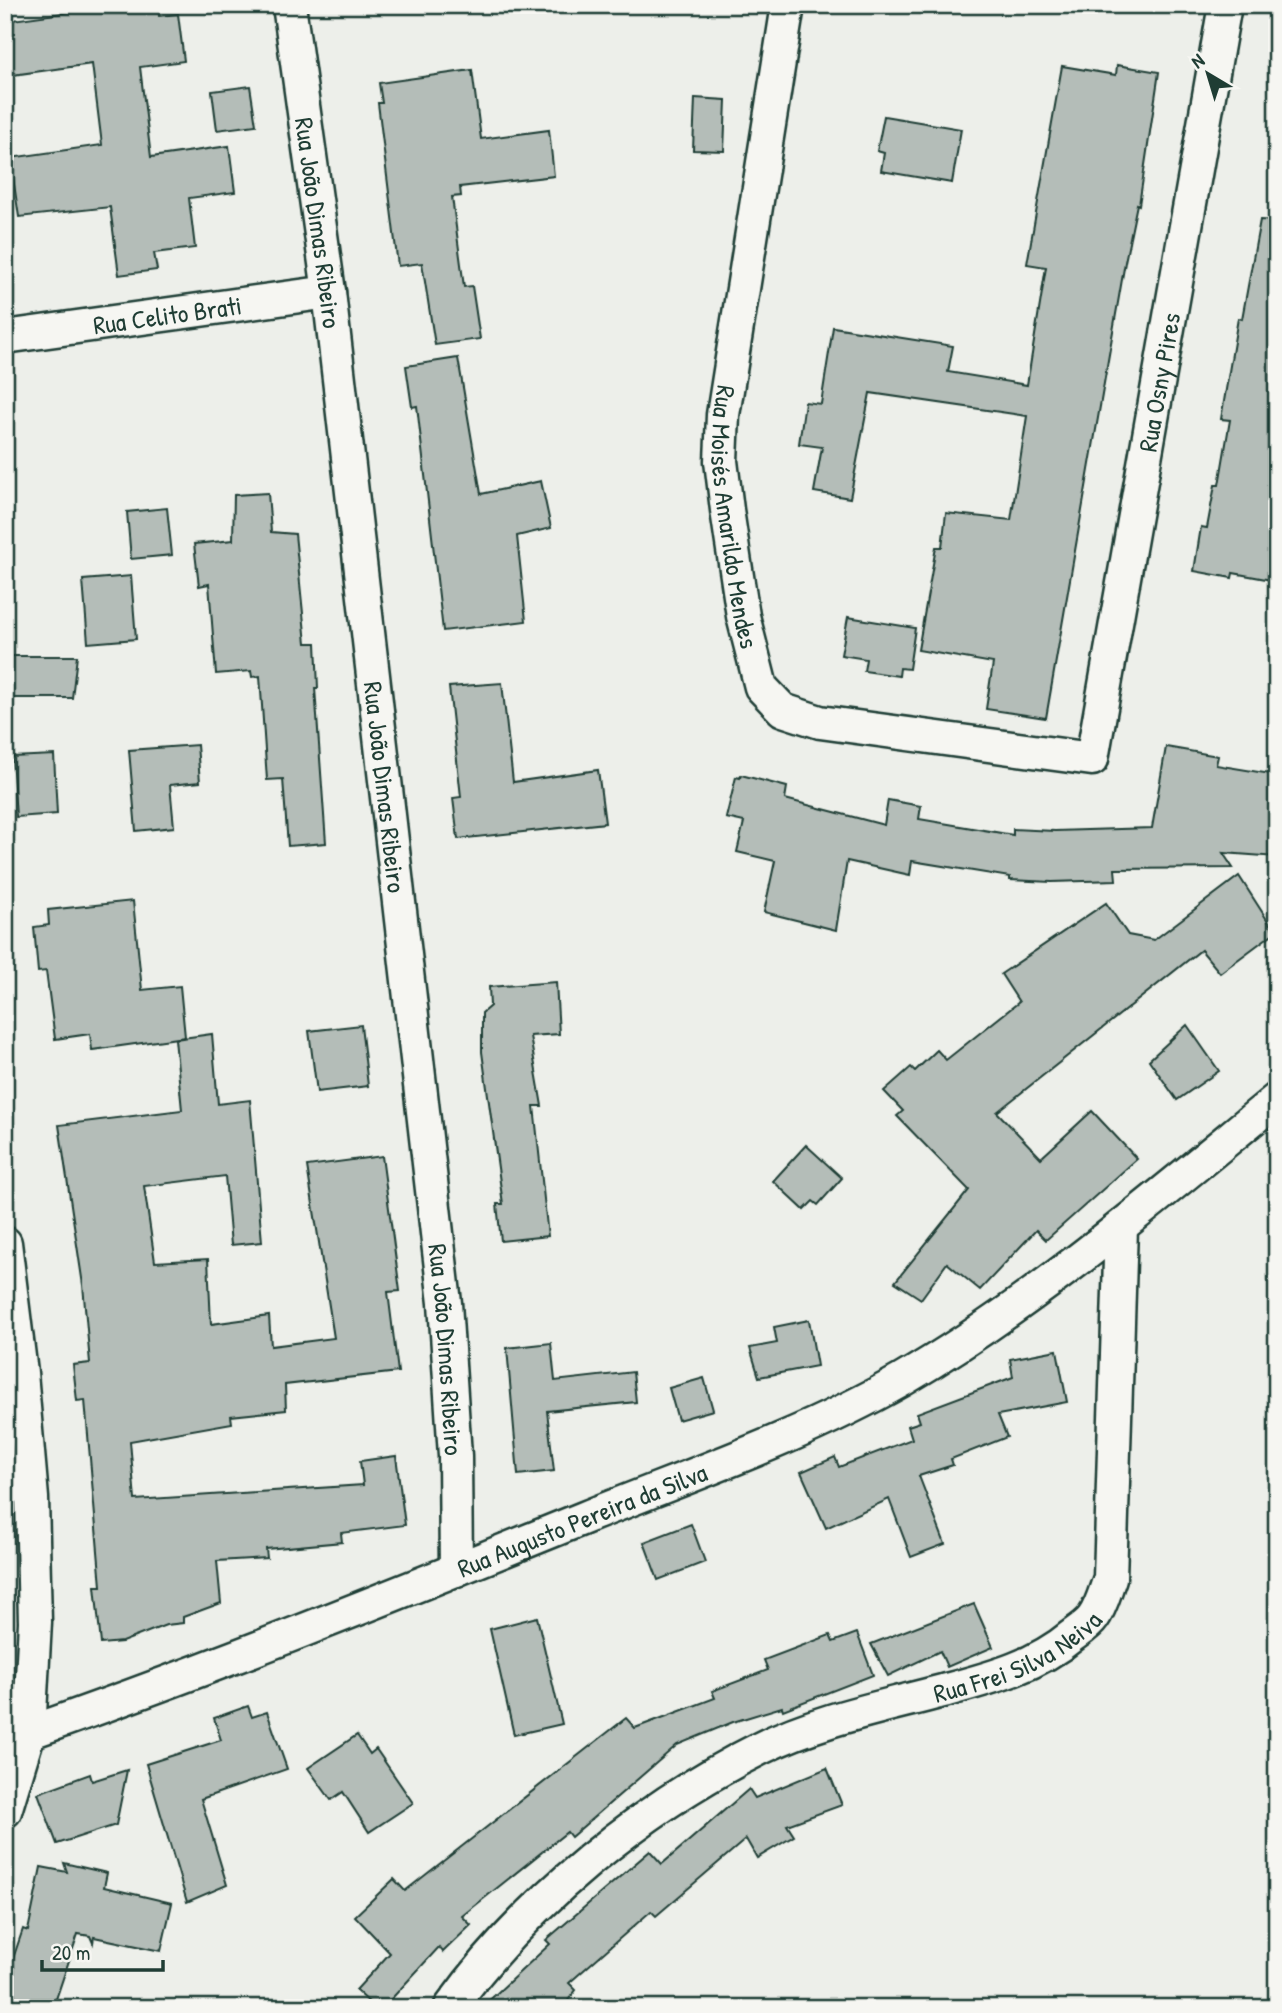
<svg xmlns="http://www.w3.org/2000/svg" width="1282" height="2013" font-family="'Patrick Hand',sans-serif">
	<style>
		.building { fill: #b4bdb8; stroke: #1f3d34; stroke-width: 2 }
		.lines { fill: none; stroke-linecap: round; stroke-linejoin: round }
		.street-casing { stroke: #1f3d34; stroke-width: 37 }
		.street { stroke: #f6f6f2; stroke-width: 32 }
		.labels { text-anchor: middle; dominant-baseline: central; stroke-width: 5; stroke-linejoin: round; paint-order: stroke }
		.street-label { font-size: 26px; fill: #1f3d34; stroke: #f6f6f2 }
	</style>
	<rect width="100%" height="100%" fill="#edefea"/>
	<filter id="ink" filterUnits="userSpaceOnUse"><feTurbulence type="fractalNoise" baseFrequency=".0143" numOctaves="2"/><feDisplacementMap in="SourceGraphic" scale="14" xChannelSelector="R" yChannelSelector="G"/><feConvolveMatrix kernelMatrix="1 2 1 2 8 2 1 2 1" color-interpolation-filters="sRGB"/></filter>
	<g filter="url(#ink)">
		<!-- building -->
		<g class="building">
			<polygon points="85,5 158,5 159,16 178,14 184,61 140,67 151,157 229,146 235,192 189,198 195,248 154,253 157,270 119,275 110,207 19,217 10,158 102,145 92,64 5,76 5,21 85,10"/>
			<polygon points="1117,65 1159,72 1139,205 1137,204 1125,262 1046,718 986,709 993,663 918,650 936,547 942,547 946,513 1011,520 1027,416 870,393 850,498 814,492 822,447 799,444 805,402 821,404 833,327 953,346 948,372 1027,385 1046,267 1027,264 1062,66 1116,75"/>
			<polygon points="472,70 481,139 549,130 554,176 460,187 461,196 452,197 464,287 472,286 480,339 435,345 422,263 398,266 378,103 382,103 379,83"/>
			<polygon points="250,86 256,125 217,130 212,91"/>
			<polygon points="695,98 726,100 724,151 693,150"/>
			<polygon points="884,116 961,129 952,183 881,171 884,153 877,151"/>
			<polygon points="1260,220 1277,221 1277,581 1233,573 1232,578 1194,571 1201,527 1207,528 1215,485 1219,485 1230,420 1221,419 1238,318 1242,319"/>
			<polygon points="458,358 481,494 541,481 551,528 517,536 526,621 443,631 417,406 412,407 406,366"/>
			<polygon points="268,493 271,532 295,534 306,643 316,643 318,688 315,688 326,843 288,846 283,779 267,780 260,676 252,677 251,671 216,674 209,584 199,586 194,544 233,540 234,495"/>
			<polygon points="167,508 172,555 131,559 127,512"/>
			<polygon points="131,576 136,639 88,643 83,580"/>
			<polygon points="848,617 915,628 909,669 900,668 899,676 864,671 866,659 841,655"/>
			<polygon points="5,656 77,656 72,698 5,698"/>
			<polygon points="502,683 513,782 598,770 605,823 458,839 453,798 461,797 449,687"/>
			<polygon points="197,745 200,782 170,785 174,827 136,831 129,750"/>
			<polygon points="1166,747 1218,756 1216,765 1277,775 1277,857 1223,853 1233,868 1115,869 1116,880 1052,882 1010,880 1010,877 912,861 910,875 847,861 836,930 764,912 775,861 737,852 744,822 726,818 736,777 740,778 741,775 787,787 785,799 884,825 888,800 921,806 919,819 1013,835 1013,829 1055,831 1152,828"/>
			<polygon points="54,755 57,814 16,817 12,757"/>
			<polygon points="1239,876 1275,932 1220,973 1201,950 997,1112 1041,1158 1092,1111 1137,1159 1046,1240 1036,1230 980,1290 947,1263 921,1299 895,1282 969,1190 897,1116 903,1111 884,1091 911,1067 915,1071 937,1050 946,1060 1019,1002 1001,974 1106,903 1128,935 1154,940"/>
			<polygon points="133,901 142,990 180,986 185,1037 92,1050 90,1034 55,1039 46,971 38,972 34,927 49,925 48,910"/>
			<polygon points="556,982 559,1034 530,1036 542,1106 534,1106 548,1236 501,1241 497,1204 503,1204 482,1052 482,1013 490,1006 489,987"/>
			<polygon points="361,1025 368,1086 317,1092 309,1031"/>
			<polygon points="1187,1025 1219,1071 1177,1100 1149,1060"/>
			<polygon points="212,1034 218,1104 250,1100 262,1242 231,1245 225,1176 144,1186 155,1262 208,1259 211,1324 269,1316 271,1346 334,1338 307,1166 382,1156 400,1291 388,1292 398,1372 285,1385 286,1410 231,1416 232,1423 130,1441 135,1500 363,1485 360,1461 396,1456 405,1525 341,1533 342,1542 266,1549 267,1558 217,1561 221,1603 183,1617 183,1623 166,1625 122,1642 101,1644 95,1586 101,1586 85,1400 77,1401 73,1365 90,1363 83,1285 59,1125 182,1110 175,1039"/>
			<polygon points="806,1145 842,1178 818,1205 813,1201 804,1210 773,1181"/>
			<polygon points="809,1320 817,1366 759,1377 750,1348 777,1343 774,1327"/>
			<polygon points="551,1343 555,1381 633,1372 636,1402 547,1411 554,1471 518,1475 507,1348"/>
			<polygon points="1057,1350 1067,1402 998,1415 1007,1437 951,1459 953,1465 919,1476 945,1544 911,1557 889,1499 826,1528 801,1472 835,1457 839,1467 912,1439 908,1426 920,1422 917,1413 1013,1377 1010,1359"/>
			<polygon points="704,1378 713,1410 678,1420 669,1388"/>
			<polygon points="691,1524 705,1562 658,1580 644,1542"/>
			<polygon points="974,1604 993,1647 947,1667 940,1651 888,1676 871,1644"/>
			<polygon points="537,1617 562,1724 514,1735 490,1629"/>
			<polygon points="857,1633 873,1675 783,1710 782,1707 733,1722 677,1745 571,1837 567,1832 462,1916 471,1925 443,1952 439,1947 383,2008 375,2008 356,1990 390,1953 355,1916 394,1879 405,1891 626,1718 635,1728 715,1698 712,1691 768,1670 764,1660 830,1635 833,1642"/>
			<polygon points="248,1706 252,1717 267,1712 287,1769 201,1799 227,1885 187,1902 146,1764 221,1740 214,1718"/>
			<polygon points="357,1735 370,1754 376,1749 413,1803 369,1832 343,1792 331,1800 308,1768"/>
			<polygon points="827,1768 842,1805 787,1825 794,1836 757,1858 746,1839 656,1916 651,1911 569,1983 576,1990 562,2008 481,2008 550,1944 546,1940 650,1851 662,1864 749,1789 755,1798"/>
			<polygon points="127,1770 116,1825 57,1844 38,1793 90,1774 92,1781"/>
			<polygon points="64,1863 107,1873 104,1887 172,1903 161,1951 94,1937 93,1943 90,1936 78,1934 53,2008 5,2008 5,1982 23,1929 28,1931 41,1867 67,1872"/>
		</g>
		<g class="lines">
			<defs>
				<g id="street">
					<path id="s1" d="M289 5 329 292 445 1303 455 1456 456 1570"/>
					<path id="s2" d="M788 5 723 415 721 461 727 510 743 616 761 687 783 710 820 722 1092 759 1225 5"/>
					<path id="s3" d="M5 337 329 292"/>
					<polyline points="5,1243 21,1373 32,1498 35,1622 29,1732 5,1811"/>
					<path id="s4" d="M5 1741C201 1673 392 1596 584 1518 690 1475 802 1437 902 1380 1037 1301 1156 1198 1277 1099"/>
					<path id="s5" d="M450 2008C526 1902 644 1806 761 1748 817 1720 883 1707 943 1691 991 1678 1035 1667 1073 1635 1080 1630 1089 1624 1093 1618 1101 1607 1105 1591 1110 1578L1121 1227"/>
				</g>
			</defs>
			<!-- street casing -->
			<use href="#street" class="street-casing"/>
			<!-- street -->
			<use href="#street" class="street"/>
		</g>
	</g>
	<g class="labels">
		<!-- street labels -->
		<g class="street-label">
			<text stroke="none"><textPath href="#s1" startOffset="220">Rua João Dimas Ribeiro</textPath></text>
			<text stroke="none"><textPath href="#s3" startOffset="164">Rua Celito Brati</textPath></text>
			<text stroke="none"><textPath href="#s2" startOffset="1419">Rua Osny Pires</textPath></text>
			<text stroke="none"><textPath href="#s2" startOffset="518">Rua Moisés Amarildo Mendes</textPath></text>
			<text stroke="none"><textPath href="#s1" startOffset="788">Rua João Dimas Ribeiro</textPath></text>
			<text stroke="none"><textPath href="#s1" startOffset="1354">Rua João Dimas Ribeiro</textPath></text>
			<text stroke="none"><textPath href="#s4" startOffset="618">Rua Augusto Pereira da Silva</textPath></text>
			<text stroke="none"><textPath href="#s5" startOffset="682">Rua Frei Silva Neiva</textPath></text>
		</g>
	</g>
	<!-- margin -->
	<rect width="1282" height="2013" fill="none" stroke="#f6f6f2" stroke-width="28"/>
	<rect x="14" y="14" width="1254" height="1985" fill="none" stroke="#1f3d34" stroke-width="2.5" filter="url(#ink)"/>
	<!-- north arrow -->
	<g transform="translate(1208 74) rotate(322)" stroke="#f6f6f2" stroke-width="5" paint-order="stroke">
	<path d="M0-5L12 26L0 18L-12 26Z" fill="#1f3d34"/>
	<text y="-10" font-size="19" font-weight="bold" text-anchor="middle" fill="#1f3d34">N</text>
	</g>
	<!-- scale -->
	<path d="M42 1960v10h121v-10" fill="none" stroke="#1f3d34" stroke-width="3.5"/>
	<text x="52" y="1960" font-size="21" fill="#1f3d34" stroke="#f6f6f2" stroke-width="5" paint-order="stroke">20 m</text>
</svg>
